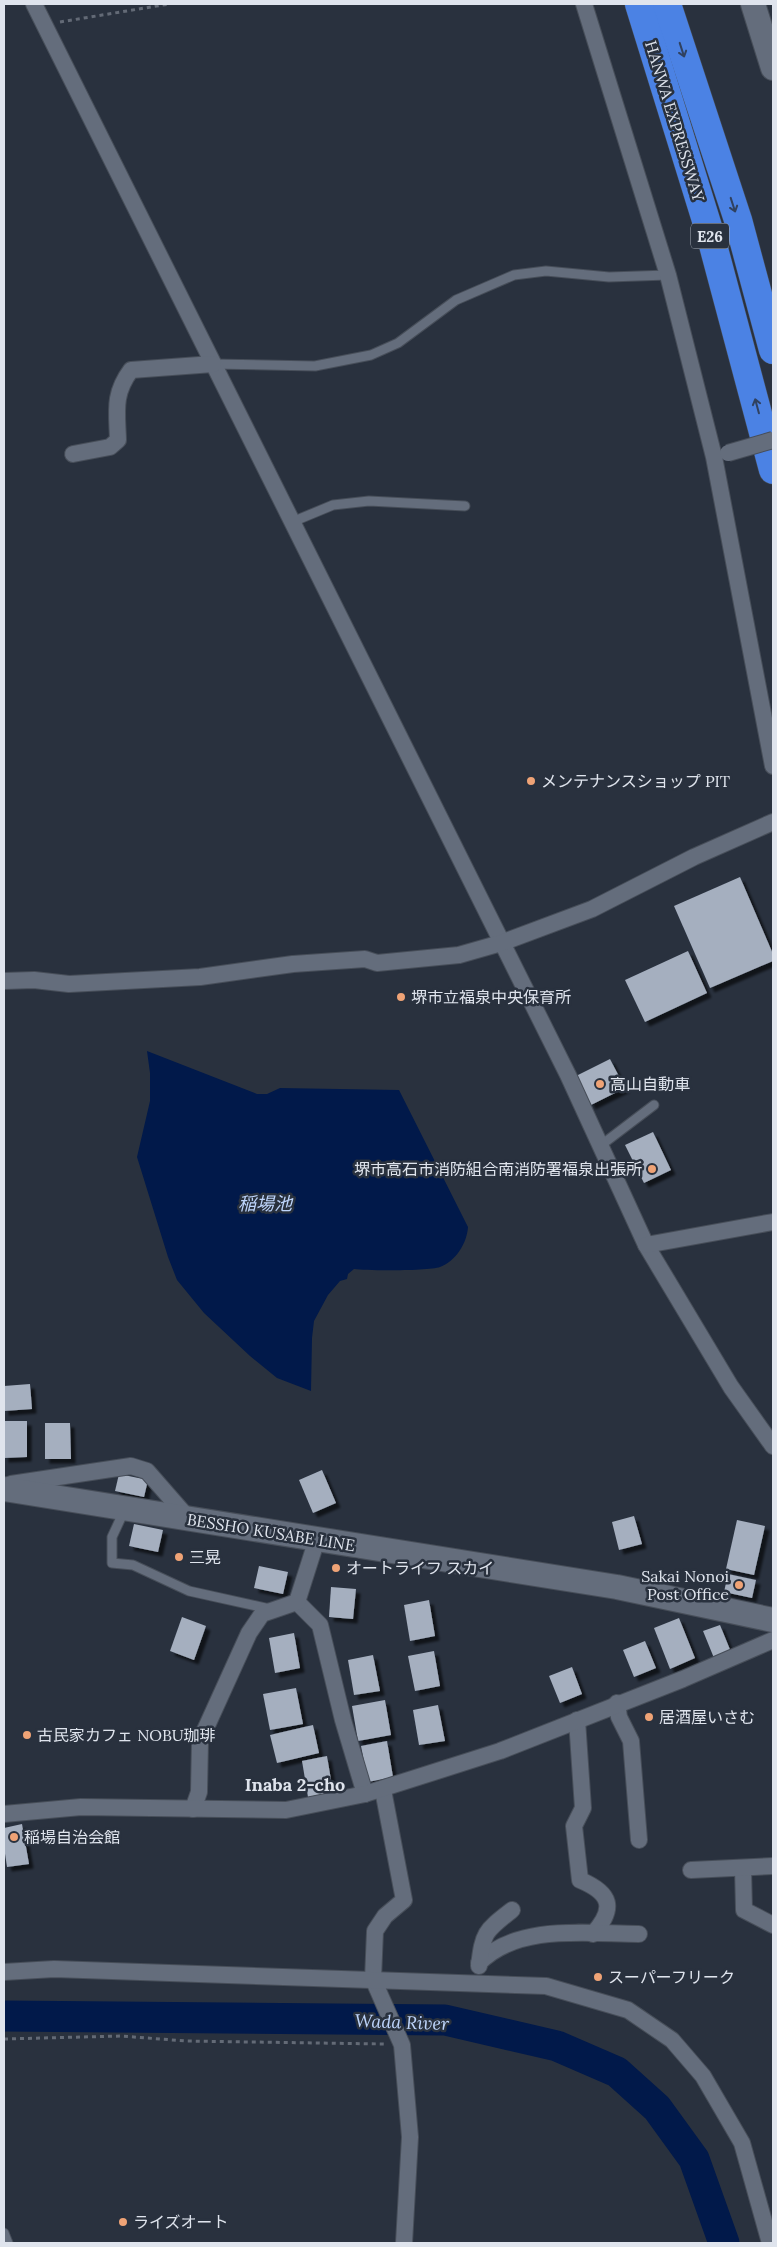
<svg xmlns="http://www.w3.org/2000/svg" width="777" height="2247" font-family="Lora,'Noto Sans JP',serif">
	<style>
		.water { fill: #01194a }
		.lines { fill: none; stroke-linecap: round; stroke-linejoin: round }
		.river { stroke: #01194a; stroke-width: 31 }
		.building { fill: #a5afbf; filter: url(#shadow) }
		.lane-casing { stroke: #474e59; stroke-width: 11 }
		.street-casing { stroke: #474e59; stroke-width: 18 }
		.secondary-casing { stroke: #474e59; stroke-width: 26 }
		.highway-casing { stroke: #474e59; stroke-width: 29 }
		.path { stroke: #636a76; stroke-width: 3; stroke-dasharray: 4 4; stroke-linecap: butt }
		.lane { stroke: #646d7c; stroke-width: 9 }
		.street { stroke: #646d7c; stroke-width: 16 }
		.secondary { stroke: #646d7c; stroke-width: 24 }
		.highway { stroke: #4b82e4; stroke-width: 28 }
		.street-bridge-casing { stroke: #474e59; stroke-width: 18; stroke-linecap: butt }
		.street-bridge { stroke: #646d7c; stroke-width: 16 }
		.oneway { stroke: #30415f }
		.poi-dot { fill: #efa376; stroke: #29313e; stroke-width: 2 }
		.labels { text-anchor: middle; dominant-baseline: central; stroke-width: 5; stroke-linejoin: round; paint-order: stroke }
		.shield { fill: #29313e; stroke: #a8aeb8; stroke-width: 1 }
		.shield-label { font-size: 15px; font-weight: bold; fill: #dfe4ed }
		.street-label { font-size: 16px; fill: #dfe4ed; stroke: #29313e }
		.poi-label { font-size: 16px; fill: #dfe4ed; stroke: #29313e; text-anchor: start }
		.water-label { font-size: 18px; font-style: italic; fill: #bed5fc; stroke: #29313e }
		.neighbourhood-label { font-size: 18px; font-weight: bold; fill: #dfe4ed; stroke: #29313e }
	</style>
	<defs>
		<filter id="shadow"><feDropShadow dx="4.5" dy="4.5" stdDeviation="1" flood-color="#0009"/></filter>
	</defs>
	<rect width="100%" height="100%" fill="#29313e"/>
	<!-- water -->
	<path class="water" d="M147 1051 257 1094H267L280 1088 399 1090 468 1227C467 1243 456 1261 440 1267 429 1271 367 1271 354 1269L348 1274 347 1279 340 1281 328 1295 314 1321 312 1338 311 1391 277 1378 250 1356 204 1313 177 1280 168 1257 137 1157 150 1101V1073Z"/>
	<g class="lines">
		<!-- river -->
		<polyline class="river" points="4,2016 445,2020 557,2046 617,2072 657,2108 694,2159 724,2243"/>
	</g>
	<!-- building -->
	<g class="building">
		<polygon points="740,877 773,954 773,961 710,988 674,906"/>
		<polygon points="688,951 707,993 645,1022 625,980"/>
		<polygon points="610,1059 625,1088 591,1105 576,1076"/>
		<polygon points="653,1132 671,1170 644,1183 625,1145"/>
		<polygon points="30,1384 32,1409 4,1411 4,1386"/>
		<polygon points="4,1421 27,1421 27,1457 4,1458"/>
		<polygon points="45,1423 70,1423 71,1459 45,1459"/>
		<polygon points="322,1470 336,1503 313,1513 299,1480"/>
		<polygon points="119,1474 148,1480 144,1497 115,1491"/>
		<polygon points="634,1516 642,1544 619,1550 612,1522"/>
		<polygon points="737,1520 765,1526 754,1575 726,1569"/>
		<polygon points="134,1524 163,1530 158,1552 129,1546"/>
		<polygon points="259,1566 288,1572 283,1594 254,1588"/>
		<polygon points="728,1574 756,1580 752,1598 724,1592"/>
		<polygon points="331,1587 356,1589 353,1619 329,1617"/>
		<polygon points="429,1600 435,1636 410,1641 404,1605"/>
		<polygon points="182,1617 206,1626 194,1660 170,1651"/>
		<polygon points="679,1618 695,1658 670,1669 654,1628"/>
		<polygon points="720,1625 731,1652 714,1658 703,1631"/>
		<polygon points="294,1633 300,1668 275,1673 269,1638"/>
		<polygon points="645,1641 656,1668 634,1677 623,1650"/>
		<polygon points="434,1651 440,1686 415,1691 408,1656"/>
		<polygon points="373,1655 380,1691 354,1695 348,1660"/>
		<polygon points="572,1667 582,1694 560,1703 549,1676"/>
		<polygon points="296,1688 303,1724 270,1730 263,1694"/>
		<polygon points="385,1700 391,1735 358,1741 352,1706"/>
		<polygon points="438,1705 445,1741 419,1745 413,1710"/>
		<polygon points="313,1725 319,1753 277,1763 270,1735"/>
		<polygon points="387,1741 393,1777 368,1782 361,1746"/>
		<polygon points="327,1756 333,1792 308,1797 302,1761"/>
		<polygon points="22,1824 29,1864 7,1867 4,1847 4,1828"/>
	</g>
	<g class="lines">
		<defs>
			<g id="lane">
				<polyline points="213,364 315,366 371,355 398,343 456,300 514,275 546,271 609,277 668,275"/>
				<polyline points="292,522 333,505 369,501 465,506"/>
				<polyline points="600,1146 654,1105"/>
				<polyline points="125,1509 112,1537 112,1563 133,1565 189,1591 270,1609"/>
				<polyline points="4,2233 8,2243"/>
			</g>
			<g id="street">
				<polyline points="34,4 568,1075 646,1245 731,1387 773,1446"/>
				<polyline points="584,4 668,275 714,457 773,766"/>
				<path d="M73 454 110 447 118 440C117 411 113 394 131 370L213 364"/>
				<polyline points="4,981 34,980 69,984 200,977 293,964 365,959 377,963 459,955 501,943 592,909 694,857 773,822"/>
				<polyline points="646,1245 773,1222"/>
				<polyline points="11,1484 131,1466 147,1471 188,1518"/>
				<polyline points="297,1602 320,1625 343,1720 365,1794"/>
				<polyline points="617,1703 619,1717 631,1741 639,1840"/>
				<path d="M577 1720 583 1808 574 1826 580 1880C611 1893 616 1908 593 1934"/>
				<polyline points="383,1790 404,1900 385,1916 375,1931 373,1979 402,2045 410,2137 404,2243"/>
				<polyline points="193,1809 199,1792 200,1741 249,1633 262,1614 297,1602 317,1539"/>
				<polyline points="4,1814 81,1807 286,1810 365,1794 500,1751 683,1679 773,1640"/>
				<polyline points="743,1868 744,1910 773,1925"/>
				<polyline points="691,1870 773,1866"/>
				<path d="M479 1963C518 1923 588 1934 639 1934"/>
				<path d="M479 1966C483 1932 485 1931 512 1910"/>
				<polyline points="4,1972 54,1969 546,1986 628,2010 672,2040 703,2076 742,2143 770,2243"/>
			</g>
			<g id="secondary">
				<polyline points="753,4 773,68"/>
				<polyline points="4,1489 617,1587 773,1620"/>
			</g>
			<g id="highway">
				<polyline points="639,4 709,230 773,470"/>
				<polyline points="667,4 738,220 773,350"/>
			</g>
		</defs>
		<!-- lane casing -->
		<use href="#lane" class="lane-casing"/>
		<!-- street casing -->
		<use href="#street" class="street-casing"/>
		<!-- secondary casing -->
		<use href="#secondary" class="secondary-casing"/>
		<!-- highway casing -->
		<use href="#highway" class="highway-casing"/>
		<!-- path -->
		<g class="path">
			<polyline points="60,22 169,4"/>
			<polyline points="4,2039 121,2036 186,2041 384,2044"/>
		</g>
		<!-- lane -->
		<use href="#lane" class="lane"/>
		<!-- street -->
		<use href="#street" class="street"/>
		<!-- secondary -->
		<use href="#secondary" class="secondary"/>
		<!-- highway -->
		<use href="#highway" class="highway"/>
		<defs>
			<polyline id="street-bridge" points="728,453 773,440"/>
		</defs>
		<!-- street-bridge casing -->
		<use href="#street-bridge" class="street-bridge-casing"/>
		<!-- street-bridge -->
		<use href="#street-bridge" class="street-bridge"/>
	</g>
	<!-- one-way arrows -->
	<defs><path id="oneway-shaft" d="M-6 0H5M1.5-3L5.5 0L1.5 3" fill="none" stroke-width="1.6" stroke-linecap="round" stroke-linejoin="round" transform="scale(1.25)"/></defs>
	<g class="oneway">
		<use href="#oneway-shaft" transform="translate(682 50) rotate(72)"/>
		<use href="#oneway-shaft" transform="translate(733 205) rotate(72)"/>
		<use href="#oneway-shaft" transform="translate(757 406) rotate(-105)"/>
	</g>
	<!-- markers -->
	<g class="poi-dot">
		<circle cx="531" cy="781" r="5"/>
		<circle cx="401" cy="997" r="5"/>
		<circle cx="600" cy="1084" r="5"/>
		<circle cx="652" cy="1169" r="5"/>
		<circle cx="179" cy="1557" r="5"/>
		<circle cx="336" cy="1568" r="5"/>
		<circle cx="739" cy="1585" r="5"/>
		<circle cx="649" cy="1717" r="5"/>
		<circle cx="27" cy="1735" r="5"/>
		<circle cx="14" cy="1837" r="5"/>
		<circle cx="598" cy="1977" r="5"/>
		<circle cx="123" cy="2222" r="5"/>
	</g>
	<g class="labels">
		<!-- shield labels -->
		<rect class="shield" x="691" y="223.5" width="38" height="25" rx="4"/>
		<g class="shield-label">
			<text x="710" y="236">E26</text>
		</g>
		<!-- street labels -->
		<g class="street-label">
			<text transform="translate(675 121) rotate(73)">HANWA EXPRESSWAY</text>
			<text transform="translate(271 1532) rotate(9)">BESSHO KUSABE LINE</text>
		</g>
		<!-- poi labels -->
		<g class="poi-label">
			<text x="541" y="781">メンテナンスショップ PIT</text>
			<text x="411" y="997">堺市立福泉中央保育所</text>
			<text x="610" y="1084">高山自動車</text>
			<text x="642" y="1169" text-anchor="end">堺市高石市消防組合南消防署福泉出張所</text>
			<text x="189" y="1557">三晃</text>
			<text x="346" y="1568">オートライフ スカイ</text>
			<text x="729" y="1576" text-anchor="end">Sakai Nonoi<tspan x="729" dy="18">Post Office</tspan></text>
			<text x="659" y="1717">居酒屋いさむ</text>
			<text x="37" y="1735">古民家カフェ NOBU珈琲</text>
			<text x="24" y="1837">稲場自治会館</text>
			<text x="608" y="1977">スーパーフリーク</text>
			<text x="133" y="2222">ライズオート</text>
		</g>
		<!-- water labels -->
		<g class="water-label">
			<text x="265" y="1203">稲場池</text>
			<text transform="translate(402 2022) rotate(2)">Wada River</text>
		</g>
		<!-- neighbourhood labels -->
		<g class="neighbourhood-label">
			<text x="295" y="1784">Inaba 2-cho</text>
		</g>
	</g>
	<!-- border -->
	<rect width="777" height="2247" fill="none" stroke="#dfe4ed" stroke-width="10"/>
</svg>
